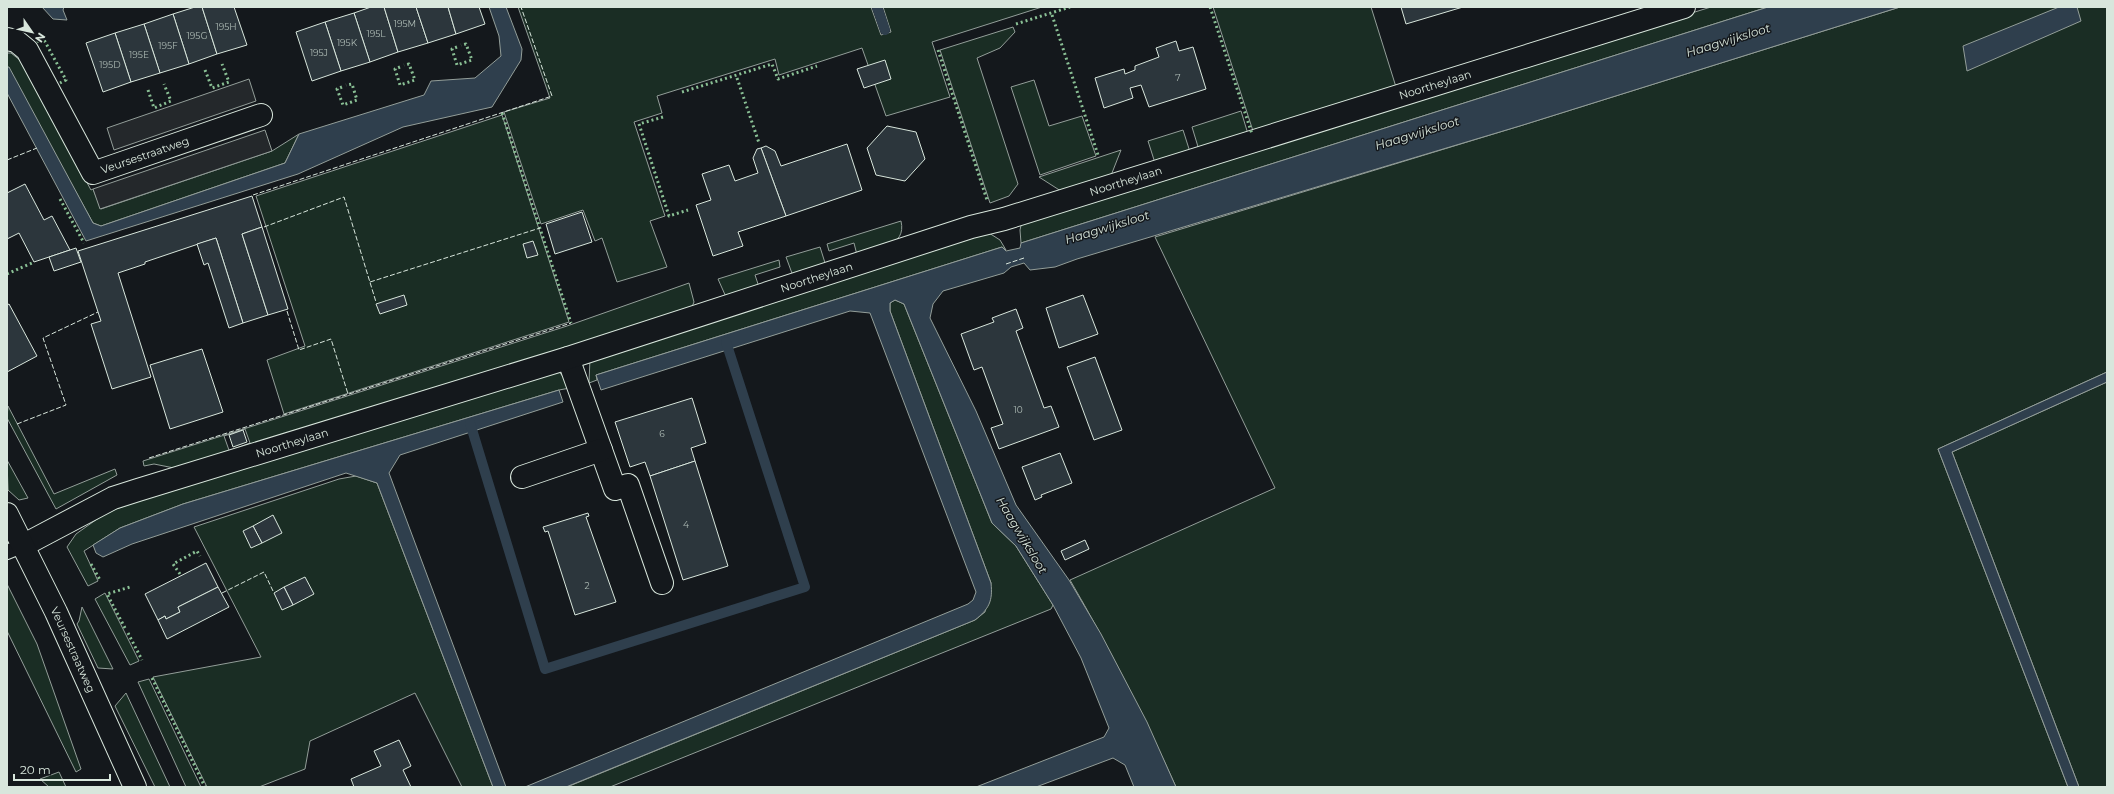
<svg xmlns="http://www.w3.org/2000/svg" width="2114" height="794" font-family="Montserrat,sans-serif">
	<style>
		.green { fill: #1a2d24; stroke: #939e99 }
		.parking { fill: #24282b; stroke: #939e99 }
		.water { fill: #2f3f4d; stroke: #939e99 }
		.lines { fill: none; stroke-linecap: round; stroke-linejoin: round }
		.stream { stroke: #2f3f4d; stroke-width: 10 }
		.building { fill: #2c363c; stroke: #d8e6dc }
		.service-casing { stroke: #d8e6dc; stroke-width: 16 }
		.minor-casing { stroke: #d8e6dc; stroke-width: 24 }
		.secondary-casing { stroke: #d8e6dc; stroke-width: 24 }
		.service { stroke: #14181c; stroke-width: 14 }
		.minor { stroke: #14181c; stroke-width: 22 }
		.secondary { stroke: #14181c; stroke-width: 22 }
		.hedge { stroke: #8ac095; stroke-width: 3; stroke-dasharray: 2 3; stroke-linecap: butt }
		.fence { stroke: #d8e6dc; stroke-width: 1; stroke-dasharray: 5 2; stroke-linecap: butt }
		.labels { text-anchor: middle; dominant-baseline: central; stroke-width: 3; stroke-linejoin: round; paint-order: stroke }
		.number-label { font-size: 9px; fill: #adbab4 }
		.street-label { font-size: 11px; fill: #d8e6dc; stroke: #14181c }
		.water-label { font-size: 12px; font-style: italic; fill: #d8e6dc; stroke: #14181c }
	</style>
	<rect width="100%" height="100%" fill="#14181c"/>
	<!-- green -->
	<g class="green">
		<polygon points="518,7 871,7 881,35 891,32 883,7 1042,7 932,42 950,97 886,116 862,48 779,75 775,59 657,96 662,113 634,122 665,216 650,221 667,267 617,282 602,238 595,241 583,210 541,224 504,112 550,98"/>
		<polygon points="1213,7 1371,7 1396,87 1253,131"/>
		<polygon points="1711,7 1768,7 1021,243 1020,230 1022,221"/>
		<path d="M1900 7H2107V372L1938 449 2068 787H1176C1144 716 1109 647 1070 580L1275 488 1155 237 1523 125Z"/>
		<polygon points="1013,27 1015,32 1000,48 977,58 1018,184 1009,196 990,203 940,50"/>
		<polygon points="7,53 11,53 21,61 91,190 93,189 101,209 272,151 299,134 285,163 101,226 93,223 7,67"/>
		<polygon points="1034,80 1049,126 1082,116 1096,156 1040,175 1011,87"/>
		<polygon points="1241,111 1248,134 1199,150 1192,127"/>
		<polygon points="502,115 569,322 284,414 267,360 305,346 256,196"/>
		<polygon points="1183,130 1190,152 1155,163 1148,141"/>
		<polygon points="1121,150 1110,178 1064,193 1039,177"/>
		<path d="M901 221C907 247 877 248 857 255L854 243 829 251 827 244Z"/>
		<polygon points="989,233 1000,240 1006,250 1002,247 596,375 597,380 589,383 590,358"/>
		<polygon points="820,247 826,266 793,276 786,257"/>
		<polygon points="779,260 780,267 755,275 759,287 726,297 718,279"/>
		<polygon points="689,283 694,302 691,309 236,452 234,449 250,443 245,429 224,436 230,453 174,468 154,464 144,466 143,461 567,326"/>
		<polygon points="895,300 904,304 992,523 1016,546 1053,605 1051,609 610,787 567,787 975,620 985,612 991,583 890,311 890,303"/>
		<polygon points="556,368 569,384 570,388 559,390 183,504 120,528 84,551 98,581 88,586 67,547 76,534 107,512 174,489"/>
		<polygon points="2107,382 2107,787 2079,787 1952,452"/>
		<polygon points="8,406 54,494 115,469 117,475 56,509 7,418"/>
		<polygon points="7,460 28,498 19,500 8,490"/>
		<polygon points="356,476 377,483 493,787 462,787 415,693 310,741 305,769 259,787 207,787 153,677 261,657 194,527 339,479"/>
		<polygon points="7,584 37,644 81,769 76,772 7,631"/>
		<polygon points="105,593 139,661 130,665 95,599"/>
		<polygon points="82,607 113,669 98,668 77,624 79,621"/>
		<polygon points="149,679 201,787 186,787 138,682"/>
		<polygon points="126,693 170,787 155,787 115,706"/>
		<polygon points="59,772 66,787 49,787 40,779"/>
	</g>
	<!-- parking -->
	<g class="parking">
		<polygon points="249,79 256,101 114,150 107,128"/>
		<polygon points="265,130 272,151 100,209 93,189"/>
	</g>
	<!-- water -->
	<g class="water">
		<polygon points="42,7 64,7 63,10 67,20 53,19"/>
		<polygon points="489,7 506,7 522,49 521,60 492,107 403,127 298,174 86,241 7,93 7,67 9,67 93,223 101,226 285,163 299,134 424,95 431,81 475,78 501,56 499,36"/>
		<path d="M1768 7H1900L1523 125 1077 259 1055 267 1030 270 1024 263 1011 267 1004 273 943 291 933 304 930 318 976 411 1016 505 1069 580 1101 634 1147 722 1176 787H1134L1125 765 1113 758 1036 787H976L1104 737 1109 728 1081 658 1053 605 1016 546 992 523 904 304 895 300 890 303V311L991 583C993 601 989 609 975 620L566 787H525L968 604 973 600 976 592 870 313 850 311 601 390 596 375 1002 247 1006 251 1020 248 1021 243Z"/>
		<polygon points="2059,7 2077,7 2081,21 1967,71 1963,46"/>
		<polygon points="2107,372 2107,382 1952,452 2079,787 2068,787 1938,449"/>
		<polygon points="559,390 563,402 400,455 389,473 506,787 493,787 377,483 346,473 132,544 103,557 96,553 93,545 120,528 183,504"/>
	</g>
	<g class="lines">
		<!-- stream -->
		<g class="stream">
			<polyline points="877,7 885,30"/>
			<polyline points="470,423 545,669 805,587 726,342"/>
		</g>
	</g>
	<!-- building -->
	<g class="building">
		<polygon points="195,7 202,7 217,54 189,64 173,14"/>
		<polygon points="202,7 234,7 247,45 217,54"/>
		<polygon points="371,7 384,7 398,52 370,62 354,13"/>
		<polygon points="384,7 416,7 428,43 398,52"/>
		<polygon points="416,7 448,7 456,34 428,43"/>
		<polygon points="448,7 479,7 485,24 456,34"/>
		<polygon points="1401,7 1463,7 1406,24"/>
		<polygon points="354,13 370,62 341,71 325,22"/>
		<polygon points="173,14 189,64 160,73 144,24"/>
		<polygon points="325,22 341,71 312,81 296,32"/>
		<polygon points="144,24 160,73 131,82 115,33"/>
		<polygon points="115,33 131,82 103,92 86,43"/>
		<polygon points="1176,41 1179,51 1193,47 1206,89 1149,107 1141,85 1130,88 1133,98 1104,108 1095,78 1124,69 1125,74 1135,70 1135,66 1159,57 1156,48"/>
		<polygon points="885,60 891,79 864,88 857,69"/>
		<polygon points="887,126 916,132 925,159 905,181 876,175 867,148"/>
		<polygon points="847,144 862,190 786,216 761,148 766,146 775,151 781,166"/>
		<polygon points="761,148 786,216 738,232 743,246 713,256 696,205 711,200 702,174 729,165 735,181 758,173 753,158 757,149"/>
		<polygon points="25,184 44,220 52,216 70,250 34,262 19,233 7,239 7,193"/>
		<polygon points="252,196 262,227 242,234 268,315 243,323 216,238 145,262 145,264 118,273 151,377 112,389 91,324 101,321 78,251"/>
		<polygon points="582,212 592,242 555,254 546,224"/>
		<polygon points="262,227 288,309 268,315 242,234"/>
		<polygon points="216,238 243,323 229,328 208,263 204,265 197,244"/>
		<polygon points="533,241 538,255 527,258 523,244"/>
		<polygon points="76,248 81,262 54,271 49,257"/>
		<polygon points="404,295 407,305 380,314 376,304"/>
		<polygon points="1083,295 1098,334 1059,348 1046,308"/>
		<polygon points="9,304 37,356 7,372 7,305"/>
		<polygon points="1016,309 1023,328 1016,331 1044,408 1051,406 1059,427 999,449 991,428 1003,424 982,367 974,370 961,334 994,322 992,318"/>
		<polygon points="202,349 223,412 170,429 150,365"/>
		<polygon points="1095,357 1122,430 1094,440 1067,367"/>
		<polygon points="692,398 706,443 691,448 695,461 650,476 645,462 630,467 615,422"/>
		<polygon points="243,430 247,442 233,447 229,435"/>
		<polygon points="1060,453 1072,483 1041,495 1042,497 1035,500 1022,467"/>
		<polygon points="695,461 728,566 683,580 650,476"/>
		<polygon points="588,513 589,516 586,517 616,602 575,615 548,531 545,532 543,527"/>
		<polygon points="273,515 282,533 262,543 253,526"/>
		<polygon points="253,526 262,543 251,548 243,531"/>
		<polygon points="1085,540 1089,549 1065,560 1061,551"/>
		<polygon points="206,563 218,587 178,607 180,612 166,619 165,616 158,620 145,594"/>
		<polygon points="305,577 314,594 293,605 284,587"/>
		<polygon points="218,587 229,607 167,639 158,620 165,616 166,619 180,612 178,607"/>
		<polygon points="284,587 293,605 282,610 274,593"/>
		<polygon points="399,740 411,766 403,770 411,787 354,787 351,779 381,766 374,751"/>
	</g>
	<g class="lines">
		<defs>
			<polyline id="service" points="7,552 24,545"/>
			<g id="minor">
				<path id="s1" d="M7 39 16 41 27 50 93 173 261 115"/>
				<polyline points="568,358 615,489 628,485 662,583"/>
				<polyline points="522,477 601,450"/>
				<path id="s2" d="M24 545 113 498 138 490 568 358 971 227 1004 219 1684 7"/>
			</g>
			<g id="secondary">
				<path id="s3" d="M7 514 56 612 135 787"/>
			</g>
		</defs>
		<!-- service casing -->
		<use href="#service" class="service-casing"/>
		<!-- minor casing -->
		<use href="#minor" class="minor-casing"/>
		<!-- secondary casing -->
		<use href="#secondary" class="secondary-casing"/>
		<!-- service -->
		<use href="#service" class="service"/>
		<!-- minor -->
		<use href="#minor" class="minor"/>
		<!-- secondary -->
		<use href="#secondary" class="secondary"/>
		<!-- hedge -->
		<g class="hedge">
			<polyline points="1210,7 1252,134"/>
			<polyline points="1052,15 1098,155"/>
			<polyline points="1016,24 1070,7"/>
			<polyline points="37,42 43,38 66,80 60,83"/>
			<polyline points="457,47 452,49 457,65 472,60 466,44 461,45"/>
			<polyline points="938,50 987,200"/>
			<polyline points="400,67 395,69 400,85 415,80 409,64 404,65"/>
			<polyline points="205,70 212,88 229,82 222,64"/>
			<polyline points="737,78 759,143"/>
			<polyline points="342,87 337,89 343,105 357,100 352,84 346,85"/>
			<polyline points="148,90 154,108 171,101 164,84"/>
			<polyline points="682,92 772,64 778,79 817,66"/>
			<polyline points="502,113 571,323"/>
			<polyline points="663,117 639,124 669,216 688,210"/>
			<polyline points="60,199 84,243"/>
			<polyline points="7,274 32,263"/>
			<polyline points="91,564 100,580"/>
			<polyline points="180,574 173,564 197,551 200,556"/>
			<polyline points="125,628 107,594 130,587"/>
			<polyline points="128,633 142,660"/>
			<polyline points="152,678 205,787"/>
		</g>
		<!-- fence -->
		<g class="fence">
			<polyline points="7,160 37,148"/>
			<polyline points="253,195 552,96 521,7"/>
			<polyline points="264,227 344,197 376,302"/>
			<polyline points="1006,264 1024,258"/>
			<polyline points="370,282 540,228"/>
			<polyline points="287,311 299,350 331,339 348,394"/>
			<polyline points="17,424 66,405 43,338 98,312"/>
			<polyline points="149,458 571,323"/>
			<polyline points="222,593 264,572 273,591"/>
		</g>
	</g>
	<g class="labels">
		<!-- number labels -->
		<g class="number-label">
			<text x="405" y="23">195M</text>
			<text x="226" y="26">195H</text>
			<text x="376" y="33">195L</text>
			<text x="197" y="35">195G</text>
			<text x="347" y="42">195K</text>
			<text x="168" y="45">195F</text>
			<text x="319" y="52">195J</text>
			<text x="139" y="54">195E</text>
			<text x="110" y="64">195D</text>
			<text x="1178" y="77">7</text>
			<text x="1018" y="409">10</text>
			<text x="662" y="433">6</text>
			<text x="686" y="524">4</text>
			<text x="587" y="585">2</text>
		</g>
		<!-- street labels -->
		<g class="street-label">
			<text stroke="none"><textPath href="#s2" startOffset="1486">Noortheylaan</textPath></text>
			<text stroke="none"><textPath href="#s1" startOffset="218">Veursestraatweg</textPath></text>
			<text stroke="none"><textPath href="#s2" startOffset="1162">Noortheylaan</textPath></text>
			<text stroke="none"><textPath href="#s2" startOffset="838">Noortheylaan</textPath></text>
			<text stroke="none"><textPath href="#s2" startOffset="288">Noortheylaan</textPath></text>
			<text stroke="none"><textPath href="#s3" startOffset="151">Veursestraatweg</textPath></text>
		</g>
		<!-- water labels -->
		<g class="water-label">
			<text transform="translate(1728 40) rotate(-17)">Haagwijksloot</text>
			<text transform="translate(1417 133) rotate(-17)">Haagwijksloot</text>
			<text transform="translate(1107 227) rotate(-17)">Haagwijksloot</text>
			<text transform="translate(1022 535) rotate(59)">Haagwijksloot</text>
		</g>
	</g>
	<!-- border -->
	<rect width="2114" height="794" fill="none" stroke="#d8e6dc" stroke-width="16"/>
	<!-- north arrow -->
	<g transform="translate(32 32) rotate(124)" stroke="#14181c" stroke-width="3" paint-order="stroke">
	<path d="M0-3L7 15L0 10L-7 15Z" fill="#d8e6dc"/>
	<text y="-6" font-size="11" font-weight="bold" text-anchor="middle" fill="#d8e6dc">N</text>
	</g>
	<!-- scale -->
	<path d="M14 774v6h96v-6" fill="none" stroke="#d8e6dc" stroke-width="2"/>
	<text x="20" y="774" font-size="12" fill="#d8e6dc" stroke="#14181c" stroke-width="3" paint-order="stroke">20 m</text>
</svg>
